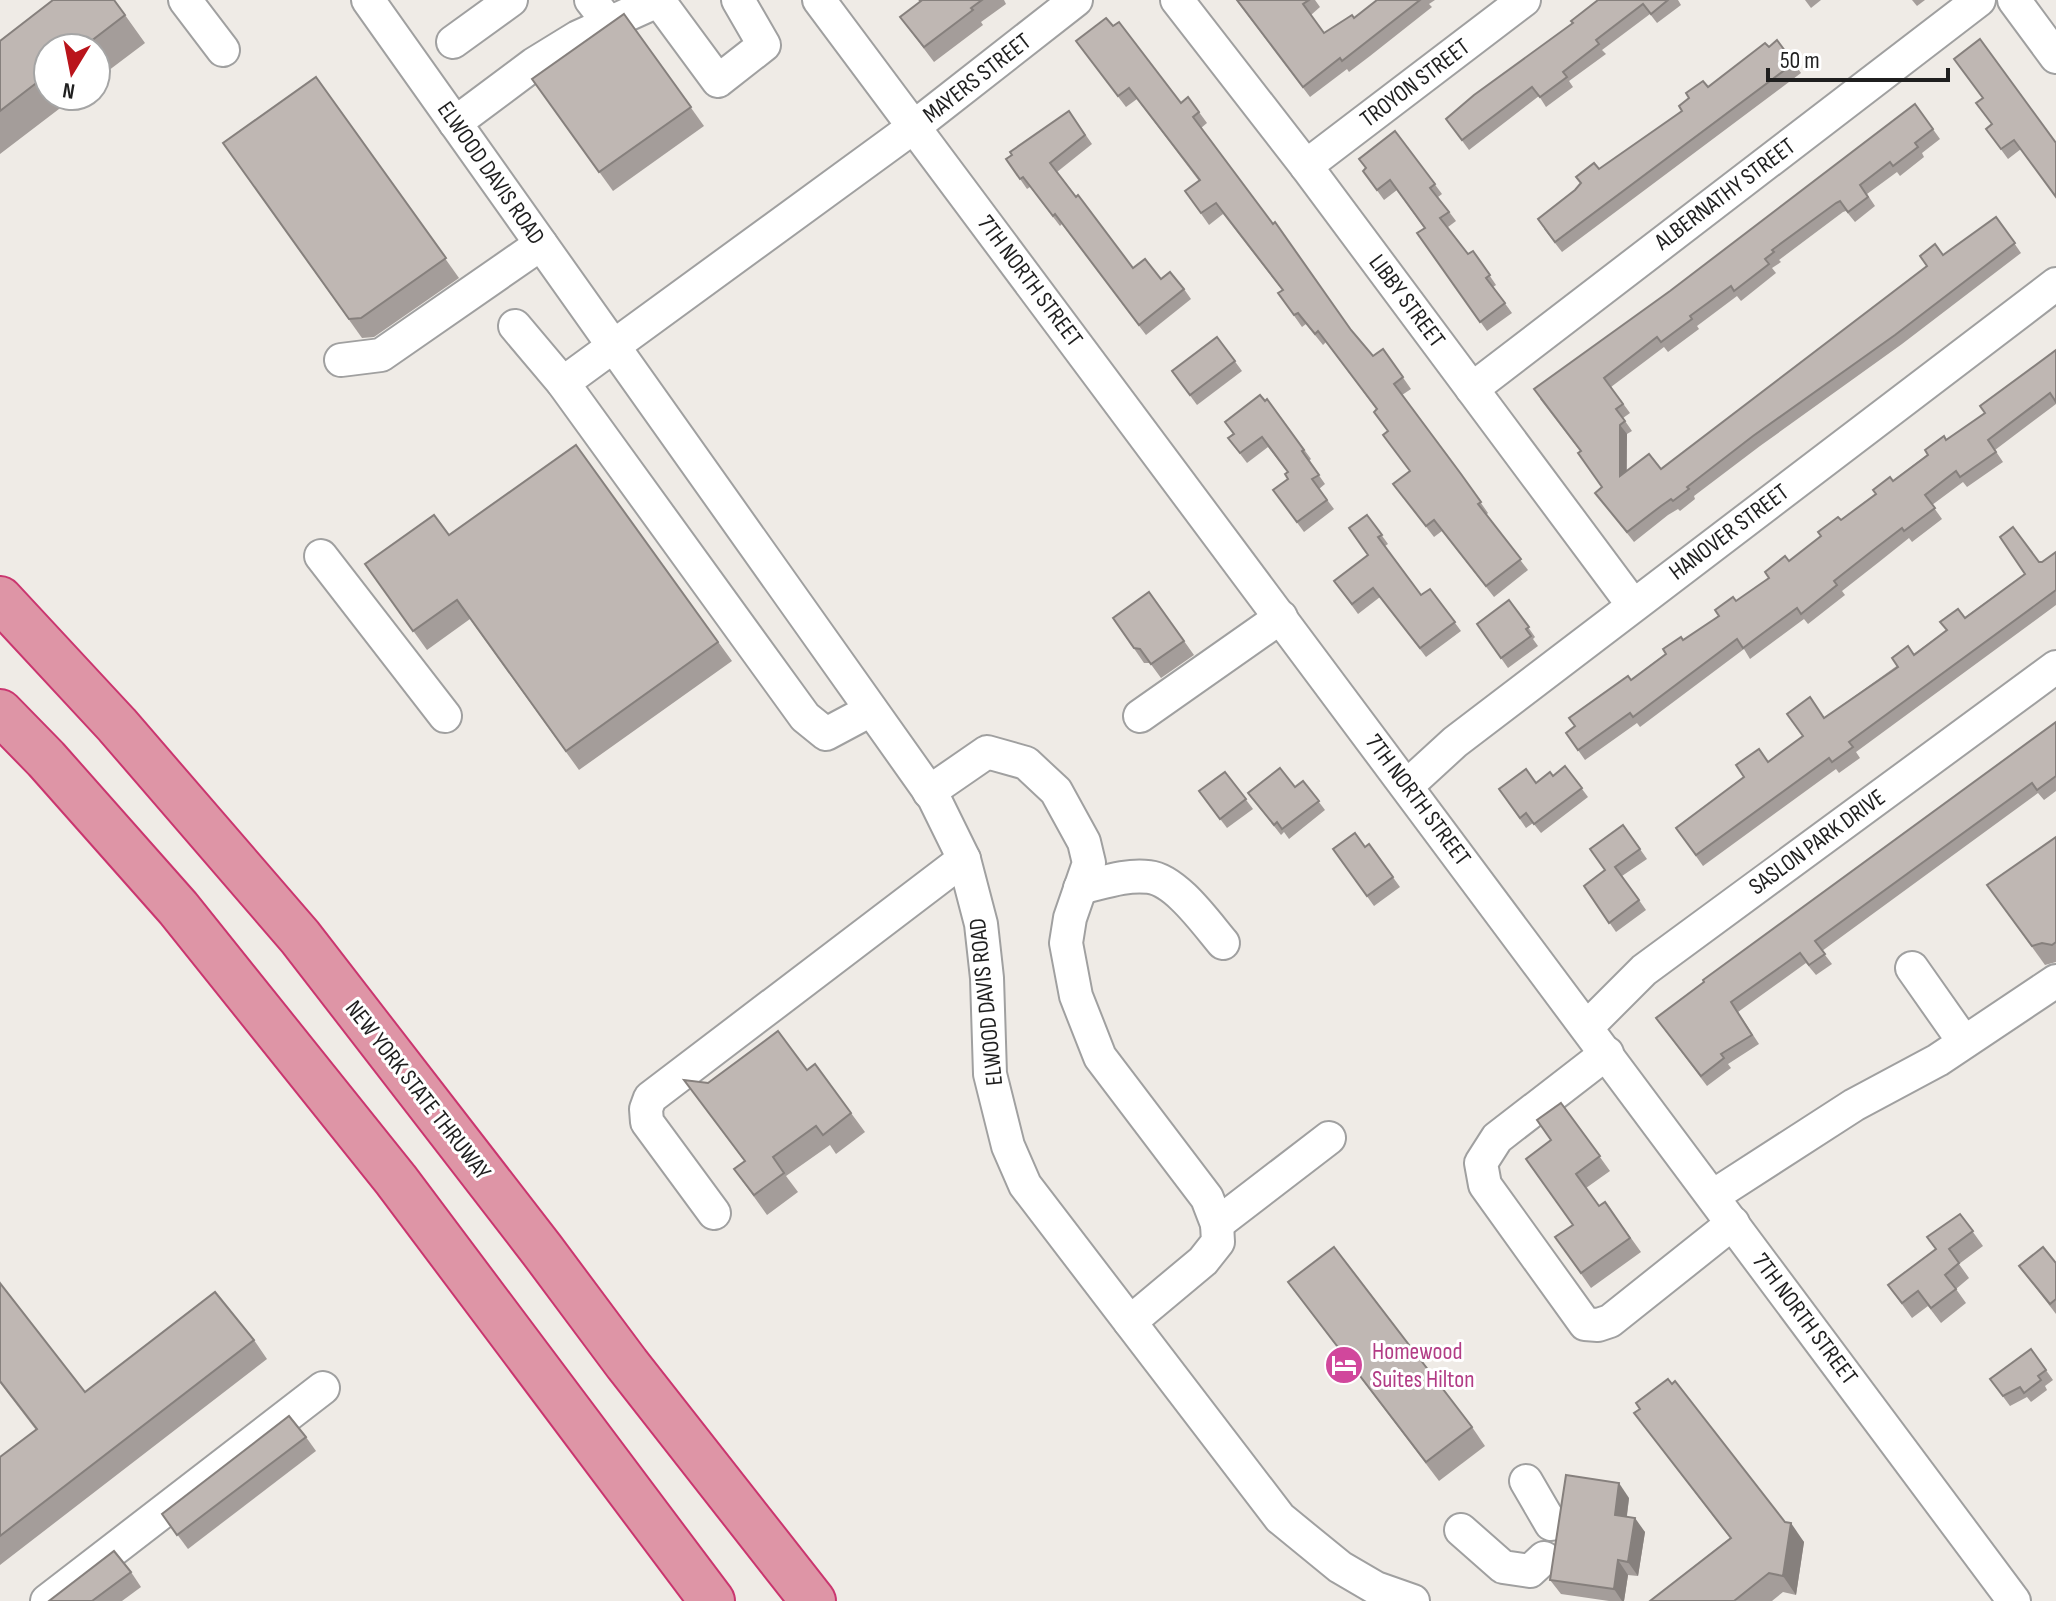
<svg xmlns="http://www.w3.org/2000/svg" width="2056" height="1601" font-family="'Sofia Sans Condensed',sans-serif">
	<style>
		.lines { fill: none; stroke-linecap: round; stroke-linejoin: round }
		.minor-casing { stroke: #a0a0a0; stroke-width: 36 }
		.highway-casing { stroke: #ca366f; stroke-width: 48 }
		.minor { stroke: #fff; stroke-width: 32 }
		.highway { stroke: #de95a6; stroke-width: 44 }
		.wall { fill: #a49d9a }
		.shaded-wall { fill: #86807d }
		.building { fill: #bfb7b3; stroke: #86807d; stroke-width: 2 }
		.labels { text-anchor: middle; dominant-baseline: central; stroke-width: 6; stroke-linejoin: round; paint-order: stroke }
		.street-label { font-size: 24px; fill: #1f1f1f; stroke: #fff }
		.hotel-label { font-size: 24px; fill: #b23c85; stroke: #fff; text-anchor: start }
	</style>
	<rect width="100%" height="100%" fill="#efebe6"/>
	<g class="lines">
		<defs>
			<g id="minor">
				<polyline points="185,0 223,50"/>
				<polyline points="368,0 934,798 964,859 981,924 987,978 990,1074 1008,1146 1025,1185 1280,1518 1340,1567 1376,1588 1413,1601"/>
				<polyline points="591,0 608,22"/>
				<polyline points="819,0 2014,1601"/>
				<polyline points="1177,0 1306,166 1633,605"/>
				<polyline points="2014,0 2056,57"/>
				<polyline points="659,1 718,81 764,45 738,0"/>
				<polyline points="453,42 511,0"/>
				<polyline points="455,123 534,64 578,37 660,0"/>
				<polyline points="1306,166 1524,0"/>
				<polyline points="515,326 563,383 805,717 826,734 871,710"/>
				<polyline points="341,360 381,355 541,244"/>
				<polyline points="563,383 915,126 1076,0"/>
				<polyline points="1472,389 1979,0"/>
				<polyline points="321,556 445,716"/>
				<polyline points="1140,716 1281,617"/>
				<polyline points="1407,786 1455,742 2056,284"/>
				<polyline points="929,792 987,752 1026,763 1056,791 1084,842 1089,863 1070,918 1066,943 1076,996 1100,1057 1207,1198 1217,1224 1218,1242 1203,1261 1130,1322"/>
				<path d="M1080 888C1102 883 1126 874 1149 877 1176 880 1206 923 1223 943"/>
				<polyline points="1912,968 1964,1042"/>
				<polyline points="1587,1027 1644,970 2056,667"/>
				<polyline points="1607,1053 1497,1138 1481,1163 1485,1185 1585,1324 1598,1325 1610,1321 1733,1223"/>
				<polyline points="1713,1196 1854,1105 1938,1060 2056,981"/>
				<polyline points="714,1213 647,1122 646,1109 650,1098 964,859"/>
				<polyline points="1217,1224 1329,1138"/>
				<polyline points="1526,1481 1551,1524"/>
				<polyline points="1461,1530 1503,1567 1530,1571 1544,1558"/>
				<polyline points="47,1601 323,1388"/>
			</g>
			<g id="highway">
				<polyline points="0,599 117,725 300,937 542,1250 627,1364 813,1601"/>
				<polyline points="0,712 46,759 178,908 396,1180 712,1601"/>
			</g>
		</defs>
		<!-- minor casing -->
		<use href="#minor" class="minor-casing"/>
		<!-- highway casing -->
		<use href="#highway" class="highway-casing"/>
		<!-- minor -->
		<use href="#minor" class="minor"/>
		<!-- highway -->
		<use href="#highway" class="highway"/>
	</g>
	<!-- wall -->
	<g class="wall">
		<polygon points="919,0 1004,0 1006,4 981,22 983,25 934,62 900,17 920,2"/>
		<polygon points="1236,0 1315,0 1320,7 1311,15 1324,33 1354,18 1377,0 1435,0 1429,4 1432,7 1370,56 1349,72 1347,69 1310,97"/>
		<polygon points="1598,0 1678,0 1681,5 1657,23 1650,14 1602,50 1606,54 1569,81 1573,87 1546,107 1539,96 1469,150 1446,119 1573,23"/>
		<polygon points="1805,0 1821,0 1811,8"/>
		<polygon points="1912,0 1925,0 1917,6"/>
		<polygon points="624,14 704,126 613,191 532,79"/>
		<polygon points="125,15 145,43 96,80 96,48 48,48 48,96 76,96 0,154 0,41"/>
		<polygon points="1113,26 1181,103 1188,97 1207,123 1201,128 1351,330 1373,356 1383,349 1411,389 1402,395 1469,486 1488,513 1486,515 1528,570 1494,597 1442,531 1434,537 1393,484 1410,471 1377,410 1326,342 1323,345 1306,324 1302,327 1278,293 1282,290 1223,214 1209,225 1185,191 1199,181 1137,99 1126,107 1084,52"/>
		<polygon points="1769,47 1794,63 1801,73 1562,252 1544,229 1575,190 1599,169 1682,111 1708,87"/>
		<polygon points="316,77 459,278 374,337 362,338 223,143"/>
		<polygon points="1983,98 2021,149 2008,159 1986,129 1992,125"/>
		<polygon points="1915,104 1940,139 1922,153 1924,157 1900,176 1897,172 1867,194 1875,206 1855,222 1846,211 1843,212 1779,260 1781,262 1772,268 1776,273 1741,301 1737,296 1697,326 1699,329 1668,352 1664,347 1611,387 1630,413 1623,418 1632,431 1627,434 1627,470 1661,469 1927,266 1920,256 1943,255 1996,217 2021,253 1902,344 1760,446 1694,496 1695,499 1680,511 1678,509 1668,515 1634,542 1595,493 1602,487 1580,451 1540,399 1670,291"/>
		<polygon points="1069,111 1092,144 1057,172 1133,268 1161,279 1184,289 1191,299 1146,335 1062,224 1060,226 1030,187 1027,189 1006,159"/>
		<polygon points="1395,131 1442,194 1438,197 1456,221 1448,227 1468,254 1473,251 1496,285 1493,287 1512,313 1487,331 1417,233 1424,228 1397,190 1384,200 1363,171"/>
		<polygon points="1217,337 1242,371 1197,405 1172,371"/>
		<polygon points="2056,350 2056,404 1995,450 2003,462 1967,487 1963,482 1932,505 1942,519 1912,542 1909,538 1879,562 1842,591 1845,595 1808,624 1804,619 1750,659 1744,649 1640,727 1637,723 1585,760 1566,733 1631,680 1683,640 1719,616 1736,601 1769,578 1841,520 1946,440 1985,413"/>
		<polygon points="1267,399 1311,459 1309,461 1325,484 1319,489 1334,509 1304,532 1273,490 1288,479 1288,473 1268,447 1247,463 1228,438"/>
		<polygon points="576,445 732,661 579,770 470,619 427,650 365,564 449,535"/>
		<polygon points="1367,515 1388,544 1385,546 1421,595 1430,589 1461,631 1426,657 1380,597 1358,614 1334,581 1368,555"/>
		<polygon points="2056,552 2056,605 1856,752 1860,758 1839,773 1836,769 1703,866 1676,828 1803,736 1824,718 2025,574 2039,562 2042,562"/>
		<polygon points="1149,592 1194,655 1161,678 1150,663 1144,663 1113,618"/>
		<polygon points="1509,600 1535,637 1533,639 1538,646 1508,668 1477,624"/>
		<polygon points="2056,722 2056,791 2044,800 2038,793 1822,951 1832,964 1816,975 1806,963 1738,1012 1759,1044 1728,1064 1731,1068 1707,1086 1656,1018"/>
		<polygon points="1565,766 1588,797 1541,833 1533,823 1526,828 1499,789 1536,783 1553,776"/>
		<polygon points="1225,772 1253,809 1227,828 1199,791"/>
		<polygon points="1303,781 1325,810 1289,839 1284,832 1281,835 1248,793 1295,787"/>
		<polygon points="1623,825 1647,859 1622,876 1646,910 1616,932 1584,886 1605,870"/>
		<polygon points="2056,837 2056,962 2045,965 1987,885"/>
		<polygon points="1369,844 1400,887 1374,906 1333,849 1365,847"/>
		<polygon points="807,1070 851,1113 865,1132 836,1154 830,1145 786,1176 798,1192 767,1215 734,1169 745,1162 684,1080 708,1083"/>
		<polygon points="1561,1103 1610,1171 1586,1188 1599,1206 1605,1202 1641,1252 1591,1288 1555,1237 1573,1225 1551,1141"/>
		<polygon points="1960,1214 1983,1246 1959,1264 1969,1278 1956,1289 1966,1303 1941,1323 1928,1306 1912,1318 1888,1285 1936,1249"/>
		<polygon points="2056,1263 2056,1314 2019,1266"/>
		<polygon points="1288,1282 1472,1427 1485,1446 1439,1481"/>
		<polygon points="0,1283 85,1392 254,1340 267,1359 0,1565 0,1457 36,1430 0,1383"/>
		<polygon points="2031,1349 2053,1380 2045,1386 2047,1390 2031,1402 2027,1397 2010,1406 1990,1379"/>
		<polygon points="1634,1413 1785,1522 1804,1542 1796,1595 1783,1592 1772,1601 1650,1601 1730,1538"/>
		<polygon points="306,1437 316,1451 188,1549 162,1514"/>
		<polygon points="1629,1498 1627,1516 1645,1532 1638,1576 1628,1575 1624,1601 1609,1601 1561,1594 1550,1580"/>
		<polygon points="131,1572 141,1587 122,1601 49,1601"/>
	</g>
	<!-- shaded-wall -->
	<g class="shaded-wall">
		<polygon points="1620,425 1627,434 1626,485 1620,476"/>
		<polygon points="1619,1483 1629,1498 1625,1529 1615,1515"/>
		<polygon points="1635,1518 1645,1532 1638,1576 1628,1562"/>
		<polygon points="1791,1523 1804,1542 1796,1595 1783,1576"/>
		<polygon points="1618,1560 1628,1575 1624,1601 1622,1601 1614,1589"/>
	</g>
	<!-- building -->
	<g class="building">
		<polygon points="53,0 114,0 125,15 82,48 48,48 48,74 0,111 0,41"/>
		<polygon points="919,0 982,0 971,8 973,10 924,47 900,17 921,1"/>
		<polygon points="1237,0 1309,0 1303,4 1324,33 1352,15 1354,18 1377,0 1420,0 1342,61 1340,58 1303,87"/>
		<polygon points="1598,0 1668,0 1651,14 1643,4 1596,40 1599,44 1563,72 1567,77 1540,97 1532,87 1462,140 1446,119 1474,95 1573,23 1571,21"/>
		<polygon points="624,14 691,107 599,172 532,79"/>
		<polygon points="1106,18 1113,26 1119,22 1181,103 1188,97 1199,112 1193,117 1273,224 1275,222 1351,330 1373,356 1383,349 1403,377 1394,384 1461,474 1481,502 1478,504 1521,559 1486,586 1434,520 1426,526 1393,484 1410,471 1383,435 1388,431 1374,412 1377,409 1318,331 1315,334 1298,313 1294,315 1278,293 1283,290 1216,203 1201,213 1185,191 1200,180 1129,88 1118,96 1076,41"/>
		<polygon points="1980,39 2056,143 2056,197 2014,140 2001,149 1986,129 1992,124 1976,103 1983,98 1954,59"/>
		<polygon points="1777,40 1794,63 1555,242 1538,219 1575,190 1581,183 1576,177 1594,163 1599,169 1682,111 1679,106 1689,98 1686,93 1703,81 1708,87 1765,43 1769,47"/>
		<polygon points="316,77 446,258 361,318 349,319 223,143"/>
		<polygon points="1915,104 1933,129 1915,143 1918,147 1893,166 1890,162 1860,185 1868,197 1848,212 1840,201 1836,203 1772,250 1774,252 1765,259 1769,264 1734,291 1731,286 1690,316 1692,319 1661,342 1657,337 1604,378 1623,404 1616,409 1625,421 1620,425 1620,476 1649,454 1661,469 1927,266 1920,256 1935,244 1943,255 1996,217 2015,243 1895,335 1753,436 1687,487 1689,489 1673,501 1671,499 1661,506 1627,532 1595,493 1602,487 1578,453 1581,451 1534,389 1670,291"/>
		<polygon points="1069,111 1085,135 1050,163 1076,197 1078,195 1133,268 1145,259 1161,279 1170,272 1184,289 1139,325 1055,214 1053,216 1023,177 1020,179 1006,159 1012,155 1010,152"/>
		<polygon points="1395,131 1435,184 1430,188 1449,212 1440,218 1468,254 1473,251 1490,275 1486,278 1505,303 1480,322 1417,233 1425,228 1390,180 1377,190 1363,171 1366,168 1359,159"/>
		<polygon points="1217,337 1235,361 1190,395 1172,371"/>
		<polygon points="2056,350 2056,402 2050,393 1988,440 1996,452 1960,477 1956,471 1925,495 1935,508 1904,531 1902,528 1872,551 1834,581 1837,585 1801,614 1797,608 1743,648 1737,639 1633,717 1630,713 1578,750 1566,733 1575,726 1569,718 1628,676 1631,680 1666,654 1663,649 1681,637 1683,640 1719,616 1715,610 1733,597 1736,601 1769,578 1765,572 1785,556 1789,561 1821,536 1818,532 1838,517 1841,520 1876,494 1873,490 1890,477 1893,481 1928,455 1925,450 1944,436 1946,440 1985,413 1980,406"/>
		<polygon points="1260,395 1265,401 1267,399 1304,450 1302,451 1319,475 1312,479 1327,500 1297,522 1273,490 1288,479 1285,474 1288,472 1262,437 1240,453 1228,438 1234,434 1225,422"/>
		<polygon points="576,445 718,642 566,751 457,600 413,631 365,564 434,515 449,535"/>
		<polygon points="1367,515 1382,535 1378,537 1421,595 1430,589 1455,622 1420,648 1373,588 1352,604 1334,581 1368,555 1349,528"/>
		<polygon points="2013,527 2039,562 2042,562 2056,552 2056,590 1849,742 1853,747 1832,762 1829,758 1696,855 1676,828 1744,777 1736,765 1759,749 1768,762 1803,736 1787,714 1810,697 1824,718 1898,667 1892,658 1908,646 1914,655 1947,630 1940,622 1958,609 1965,618 2025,574 2000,537"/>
		<polygon points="1149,592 1184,641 1151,664 1140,649 1134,648 1113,618"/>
		<polygon points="1509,600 1529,627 1526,629 1531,636 1501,658 1477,624"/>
		<polygon points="2056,722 2056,776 2037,790 2032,783 1815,941 1825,954 1809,965 1800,953 1731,1002 1752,1035 1721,1054 1724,1058 1701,1076 1656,1018 1704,982 1703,980"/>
		<polygon points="1565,766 1582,788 1534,824 1526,813 1520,818 1499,789 1526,769 1536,783 1550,772 1553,776"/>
		<polygon points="1280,768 1295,787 1303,781 1319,801 1282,829 1277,822 1274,825 1248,793"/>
		<polygon points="1225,772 1246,799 1220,819 1199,791"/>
		<polygon points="1623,825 1640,849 1615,867 1639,900 1609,923 1584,886 1605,870 1590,849"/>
		<polygon points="1355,833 1365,847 1369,844 1393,877 1367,896 1333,849"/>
		<polygon points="2056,837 2056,942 2052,945 2042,943 2032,946 1987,885"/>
		<polygon points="778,1031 807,1070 815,1064 851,1113 823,1135 816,1126 773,1157 784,1173 754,1195 734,1169 745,1161 684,1080 708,1083"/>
		<polygon points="1561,1103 1600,1156 1576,1174 1599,1206 1605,1202 1630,1238 1581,1273 1555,1237 1573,1225 1526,1159 1551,1140 1537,1120"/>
		<polygon points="1960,1214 1973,1231 1949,1249 1959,1263 1945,1275 1956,1289 1931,1308 1918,1291 1902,1303 1888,1285 1936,1249 1927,1237"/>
		<polygon points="1334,1247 1472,1427 1426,1462 1288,1282"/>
		<polygon points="2043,1247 2056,1263 2056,1299 2050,1304 2019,1266"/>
		<polygon points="0,1283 85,1392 215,1292 254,1340 0,1536 0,1457 37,1429 0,1381"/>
		<polygon points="2031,1349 2046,1370 2038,1376 2041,1380 2024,1393 2020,1387 2003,1396 1990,1379"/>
		<polygon points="1668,1379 1672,1384 1675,1381 1785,1522 1791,1523 1783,1576 1769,1573 1734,1601 1650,1601 1731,1538 1634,1413 1640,1409 1636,1403"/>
		<polygon points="289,1416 306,1437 177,1535 162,1514"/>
		<polygon points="1566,1475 1619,1483 1615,1515 1635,1518 1628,1562 1618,1560 1614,1589 1550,1580"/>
		<polygon points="114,1551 131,1572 92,1601 49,1601"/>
	</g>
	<!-- icons -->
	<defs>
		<symbol id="hotel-disc" viewBox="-11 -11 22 22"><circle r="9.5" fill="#d1479c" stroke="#fff"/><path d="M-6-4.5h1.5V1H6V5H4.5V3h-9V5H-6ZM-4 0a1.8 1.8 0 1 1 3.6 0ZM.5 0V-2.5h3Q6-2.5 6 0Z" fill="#fff"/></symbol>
	</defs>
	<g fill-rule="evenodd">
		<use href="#hotel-disc" x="1322" y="1343" width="44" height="44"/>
	</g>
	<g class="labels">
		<!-- street labels -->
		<g class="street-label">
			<text transform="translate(977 78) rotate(-38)">MAYERS STREET</text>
			<text transform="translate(1415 83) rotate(-37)">TROYON STREET</text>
			<text transform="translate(491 173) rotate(55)">ELWOOD DAVIS ROAD</text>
			<text transform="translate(1725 194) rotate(-37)">ALBERNATHY STREET</text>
			<text transform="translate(1030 281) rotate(53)">7TH NORTH STREET</text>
			<text transform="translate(1407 301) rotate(53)">LIBBY STREET</text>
			<text transform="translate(1729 532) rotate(-37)">HANOVER STREET</text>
			<text transform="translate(1418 800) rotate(53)">7TH NORTH STREET</text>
			<text transform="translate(1817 842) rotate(-36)">SASLON PARK DRIVE</text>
			<text transform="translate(986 1002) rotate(-96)">ELWOOD DAVIS ROAD</text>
			<text transform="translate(418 1090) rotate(52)">NEW YORK STATE THRUWAY</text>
			<text transform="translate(1805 1319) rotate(53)">7TH NORTH STREET</text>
		</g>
		<!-- hotel labels -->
		<g class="hotel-label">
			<text x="1372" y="1351">Homewood<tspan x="1372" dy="28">Suites Hilton</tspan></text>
		</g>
	</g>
	<!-- north arrow -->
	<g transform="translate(72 72) rotate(190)"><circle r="38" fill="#ffffff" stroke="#a5a5a5" stroke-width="2"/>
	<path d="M0-6L14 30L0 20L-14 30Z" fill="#ba141b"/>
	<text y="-12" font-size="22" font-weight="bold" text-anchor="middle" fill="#1f1f1f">N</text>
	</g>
	<!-- scale -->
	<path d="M1768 68v12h180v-12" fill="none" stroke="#1f1f1f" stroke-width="4"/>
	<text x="1780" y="68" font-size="24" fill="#1f1f1f" stroke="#ffffff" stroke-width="6" paint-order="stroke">50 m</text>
</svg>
